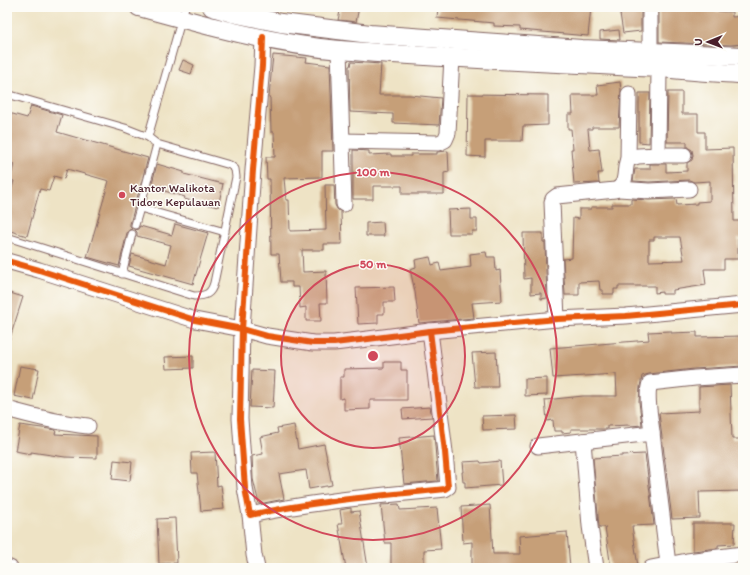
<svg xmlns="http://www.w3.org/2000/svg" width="750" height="575" font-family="Itim,sans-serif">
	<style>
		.building { fill: #c69f78; fill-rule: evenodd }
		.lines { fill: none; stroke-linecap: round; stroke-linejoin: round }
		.service-casing { stroke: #836461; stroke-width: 9 }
		.minor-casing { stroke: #836461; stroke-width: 17 }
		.tertiary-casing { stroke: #836461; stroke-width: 20 }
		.service { stroke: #fff; stroke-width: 7 }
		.minor { stroke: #fff; stroke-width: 15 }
		.tertiary { stroke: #fff; stroke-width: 18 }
		.cycleway-casing { stroke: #fdfcf7; stroke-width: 8 }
		.cycleway { stroke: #e8590c; stroke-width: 6 }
		.ring { fill: none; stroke: #d1495b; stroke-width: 2 }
		.poi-dot { fill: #d1495b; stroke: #fdfcf7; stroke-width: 1.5 }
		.labels { text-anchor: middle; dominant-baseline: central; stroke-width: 3; stroke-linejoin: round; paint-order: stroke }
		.poi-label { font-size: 12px; fill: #4a1f2b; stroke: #fdfcf7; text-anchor: start }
		.centre { fill: #d1495b; stroke: #fdfcf7; stroke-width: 2 }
		.ring-label { font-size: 12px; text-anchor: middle; font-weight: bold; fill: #d1495b; stroke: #fdfcf7; stroke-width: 3; stroke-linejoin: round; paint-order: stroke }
	</style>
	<rect width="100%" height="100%" fill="#fdfcf7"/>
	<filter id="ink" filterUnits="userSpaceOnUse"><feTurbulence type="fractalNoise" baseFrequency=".025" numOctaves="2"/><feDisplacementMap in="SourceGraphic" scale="8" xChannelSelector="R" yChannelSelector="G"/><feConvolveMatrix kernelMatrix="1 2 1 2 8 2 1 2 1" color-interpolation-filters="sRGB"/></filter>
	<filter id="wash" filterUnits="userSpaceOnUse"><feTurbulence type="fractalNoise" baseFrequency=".012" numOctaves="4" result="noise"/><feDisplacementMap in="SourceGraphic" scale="16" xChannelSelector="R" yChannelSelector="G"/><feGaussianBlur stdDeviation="0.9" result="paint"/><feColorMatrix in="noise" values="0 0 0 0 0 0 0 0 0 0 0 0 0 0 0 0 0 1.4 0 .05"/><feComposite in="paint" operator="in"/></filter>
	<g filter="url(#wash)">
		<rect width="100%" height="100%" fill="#eee3c5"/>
		<g id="blocks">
			<!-- building -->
			<g class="building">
				<polygon points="341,7 359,7 356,22 338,20"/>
				<polygon points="438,7 591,7 588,36 520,30 520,27 494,26 494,23 437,18"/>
				<polygon points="619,7 641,7 641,31 623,33"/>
				<polygon points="659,7 713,7 712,11 732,12 732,17 743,16 743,44 731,45 659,42"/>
				<polygon points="619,30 620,40 600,39 600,32"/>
				<polygon points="273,55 307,58 306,62 330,65 333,151 322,151 322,177 284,178 286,200 289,200 290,231 326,230 325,185 334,185 335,205 337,209 341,212 342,244 324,244 324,250 302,250 303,272 326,271 327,303 320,303 321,321 306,321 306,307 300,308 299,287 292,287 292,282 281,282 279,254 271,254 270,179 267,179 266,157 275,157 274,132 271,132 270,98 269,97"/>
				<polygon points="183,60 194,65 191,74 179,70"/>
				<polygon points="351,62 381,64 379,95 410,95 441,98 439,125 393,123 393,114 350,112 349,66 350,66"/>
				<polygon points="620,82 621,90 619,127 592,127 592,129 588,129 590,150 599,149 602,173 598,173 599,183 574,184 571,149 573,149 571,129 568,129 568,114 573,114 572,95 598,95 597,85"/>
				<path d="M668 92H682V114H698V132H705V149L733 148 734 221H742L743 238H738V259H724V269H704L706 285 673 290V294H662V292L655 293V286H618V289H614V294H603V290H600L599 281 579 282V295H565L563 259 572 258 573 218 579 219V209H591V207H612V204H631V199L649 200 676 199 677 205 697 204V202L710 201V181L694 182 689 180 649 182 633 181 635 169H650V164H666V172L687 171V163L692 160 693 155 692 150 687 147V142H667ZM654 237H680L684 260 649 261V240H654Z"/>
				<polygon points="639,93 650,93 649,143 639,142"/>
				<polygon points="468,94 548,95 548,125 523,126 522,141 485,141 485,157 467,156"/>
				<polygon points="31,106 62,115 57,132 148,158 130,224 130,227 132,229 129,230 127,233 119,266 87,257 109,181 67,169 64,179 54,176 49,191 40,189 27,236 7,230 7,204 14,181 10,180 14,164 7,161 7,122 9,113 27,118"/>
				<polygon points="353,150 369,151 369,155 391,154 391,156 411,156 411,154 437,154 437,152 448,151 449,172 444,173 444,194 402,194 402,186 373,186 373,199 353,199"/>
				<polygon points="157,164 184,172 184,174 223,184 218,207 184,199 185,197 151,187"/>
				<polygon points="471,209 471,219 477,219 477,231 472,231 472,234 449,234 448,210"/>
				<polygon points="383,222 384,236 366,236 366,223"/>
				<polygon points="175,224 208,233 193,284 129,266 132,254 166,264 171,245 137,236 137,232 135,230 138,229 140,226 172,235"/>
				<polygon points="523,233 543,233 543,242 545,242 547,298 541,299 541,293 531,294 531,278 524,279"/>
				<polygon points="486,252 487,257 495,257 496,271 500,270 502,301 472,303 474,318 419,323 415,292 410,269 416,267 415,260 430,257 432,265 439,263 441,271 471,267 470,254"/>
				<polygon points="394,287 395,302 384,302 384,314 378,314 378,323 358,324 356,288"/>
				<polygon points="7,292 23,297 9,341 7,341"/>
				<polygon points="671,331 671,333 697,332 697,337 743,336 743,366 694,369 649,374 642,376 640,387 639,402 642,425 630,426 630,425 607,426 607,429 571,429 571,432 562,433 562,431 554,431 553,420 547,421 545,400 583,396 617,396 616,374 553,378 550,348 649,340 648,332"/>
				<polygon points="496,352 498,387 475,387 472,353"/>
				<polygon points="193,356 193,368 166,369 165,357"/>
				<polygon points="384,362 401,362 401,370 407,370 407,400 370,400 370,409 344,410 344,398 340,399 340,377 344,377 344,369 384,368"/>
				<polygon points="20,366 39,369 33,400 14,396"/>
				<polygon points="252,370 275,371 273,408 250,407"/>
				<polygon points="547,378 547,395 525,396 525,379"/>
				<polygon points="730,385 732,439 743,439 743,491 699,492 700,518 672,519 659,413 699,411 699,387"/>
				<polygon points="430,407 432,417 403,419 402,409"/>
				<polygon points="516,415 517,429 483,430 482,416"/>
				<polygon points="20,425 56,430 55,434 97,436 97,458 65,457 31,452 31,454 15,451"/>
				<polygon points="294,425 298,449 324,444 332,485 309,489 306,470 279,474 284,499 259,504 253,479 252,456 263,454 260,437 278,433 277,428"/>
				<polygon points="434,435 438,481 404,484 399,438"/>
				<polygon points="215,452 217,486 221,485 224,509 201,511 197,473 192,473 191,453"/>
				<polygon points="645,454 654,525 632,526 638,567 611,568 605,527 599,527 593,458 622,456 622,455"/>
				<polygon points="114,460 132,462 130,481 112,479"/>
				<polygon points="480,461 481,463 500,461 502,485 465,488 465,482 463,482 462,472 464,472 463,462"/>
				<polygon points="399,504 400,510 437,508 441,549 424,550 424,568 391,568 391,543 385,543 381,505"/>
				<polygon points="490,505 493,554 520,554 519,536 567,532 570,568 472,568 472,542 463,543 461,507"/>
				<polygon points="351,508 351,512 359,511 368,568 346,568 338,524 342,524 340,510"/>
				<polygon points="175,518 177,563 159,564 157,519"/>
				<polygon points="693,523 735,523 734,544 718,545 718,548 693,551"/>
			</g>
		</g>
	</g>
	<g filter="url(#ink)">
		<use href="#blocks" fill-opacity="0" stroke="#836461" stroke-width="1"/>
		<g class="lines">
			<defs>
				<g id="service">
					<polyline points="7,94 125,128 148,137 185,7"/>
					<polyline points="157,144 140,208 225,232"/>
					<polyline points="135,225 140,208"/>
					<path d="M7 237 194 296C206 296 211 294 214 283L236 177 235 169 230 165 157 144 148 137"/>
					<polyline points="122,274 132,234"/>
				</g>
				<g id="minor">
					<path d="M263 37 262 66 253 170 242 329 240 419 245 488 250 515C314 501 379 496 445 489L448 487 445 452 430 331"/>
					<polyline points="339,50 344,204"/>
					<polyline points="650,51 650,7"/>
					<polyline points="342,141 439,143 445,140 448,133 452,57"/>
					<polyline points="658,155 684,155"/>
					<polyline points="628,159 638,156 658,155 659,68"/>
					<polyline points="619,189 649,191 689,189"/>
					<polyline points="7,261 39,270 195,320 242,329 267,336 313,343 334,343 368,339 430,331 557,319 626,316 743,305"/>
					<path d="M557 319 552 202 553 199 557 196 615 190C629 185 623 170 628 159L629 94"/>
					<path d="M7 409C35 417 59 423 88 426"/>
					<path d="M652 433C651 419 645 396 650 383L695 378 743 375"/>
					<polyline points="583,441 590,526 596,568"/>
					<polyline points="538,446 652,433 668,564"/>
					<polyline points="250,515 254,555 257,568"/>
					<polyline points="7,567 10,568"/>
					<polyline points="651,568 687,561 743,554"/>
				</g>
				<g id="tertiary">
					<path d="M139 7C204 25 272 44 340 50 445 59 552 62 658 68 686 70 714 73 743 74"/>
					<polyline points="212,7 232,13 281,23 370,34 582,49 743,56"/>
				</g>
			</defs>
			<!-- service casing -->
			<use href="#service" class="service-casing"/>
			<!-- minor casing -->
			<use href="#minor" class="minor-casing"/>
			<!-- tertiary casing -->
			<use href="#tertiary" class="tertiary-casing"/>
			<!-- service -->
			<use href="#service" class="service"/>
			<!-- minor -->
			<use href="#minor" class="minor"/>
			<!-- tertiary -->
			<use href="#tertiary" class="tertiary"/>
			<defs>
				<g id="cycleway">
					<path d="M263 37 262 66 253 170 242 329 240 419 245 488 250 515C314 501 379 496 445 489L448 487 445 452 430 331"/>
					<polyline points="7,261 39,270 195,320 242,329 267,336 313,343 334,343 368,339 430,331 557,319 626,316 743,305"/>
				</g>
			</defs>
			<!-- cycleway casing -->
			<use href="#cycleway" class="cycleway-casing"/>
			<!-- cycleway -->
			<use href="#cycleway" class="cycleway"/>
		</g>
	</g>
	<!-- distance rings -->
	<circle cx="373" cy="356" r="92" fill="#d1495b" fill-opacity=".12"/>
	<g class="ring">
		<circle cx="373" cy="356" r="92"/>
		<circle cx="373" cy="356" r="184"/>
	</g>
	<!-- markers -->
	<circle class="poi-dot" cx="122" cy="195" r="4"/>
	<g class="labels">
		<!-- poi labels -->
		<g class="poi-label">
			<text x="130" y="188">Kantor Walikota<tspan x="130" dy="14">Tidore Kepulauan</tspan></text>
		</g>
	</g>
	<circle cx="373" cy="356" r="6" class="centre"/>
	<g class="ring-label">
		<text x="373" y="176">100 m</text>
		<text x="373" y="268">50 m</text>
	</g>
	<!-- margin -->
	<rect width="750" height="575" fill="none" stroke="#fdfcf7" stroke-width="24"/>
	<!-- north arrow -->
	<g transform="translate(708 42) rotate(269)" stroke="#fdfcf7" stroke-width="3" paint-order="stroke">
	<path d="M0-3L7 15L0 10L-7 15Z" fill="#4a1f2b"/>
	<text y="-6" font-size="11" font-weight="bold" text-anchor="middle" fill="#4a1f2b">U</text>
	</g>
</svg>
